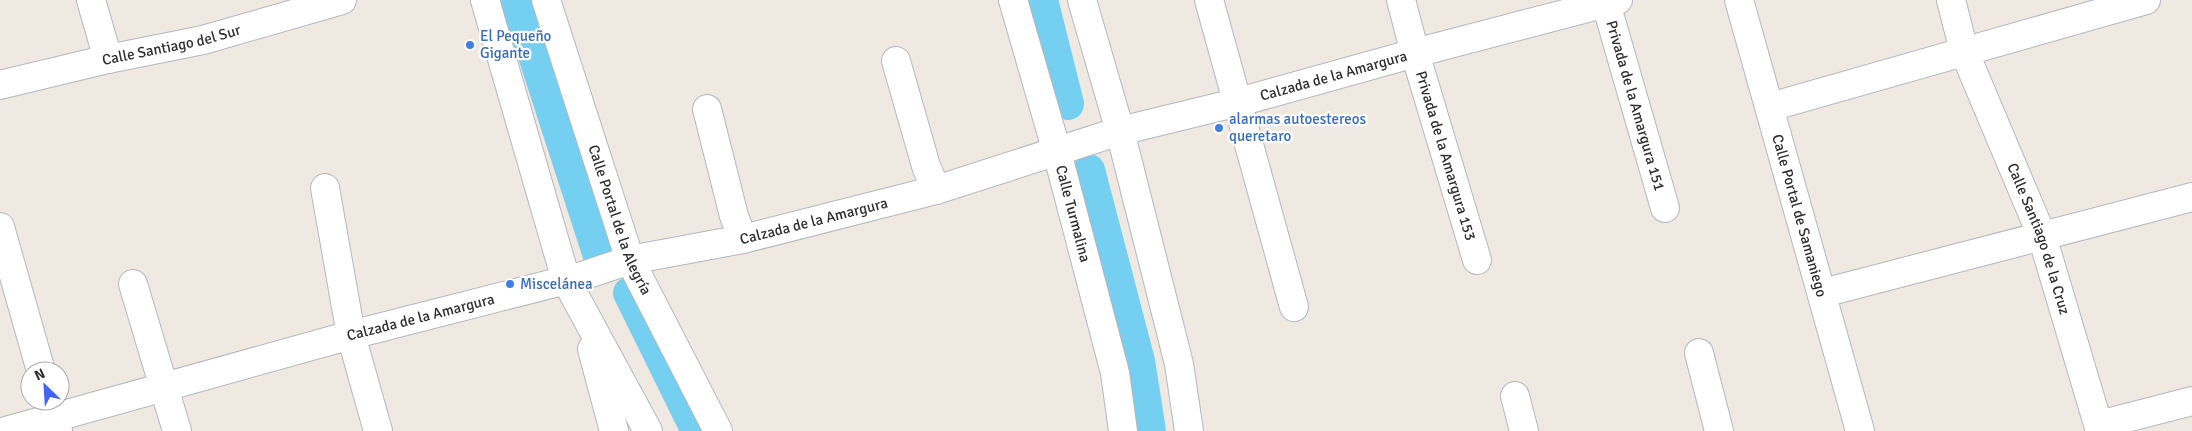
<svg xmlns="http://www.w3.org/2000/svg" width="2192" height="431" font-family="Signika,sans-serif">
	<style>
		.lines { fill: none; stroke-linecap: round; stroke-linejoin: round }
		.canal { stroke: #75cff0; stroke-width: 32 }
		.street-casing { stroke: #b4b7c1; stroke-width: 30 }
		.secondary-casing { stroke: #b4b7c1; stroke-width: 30 }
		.street { stroke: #fff; stroke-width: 28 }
		.secondary { stroke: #fff; stroke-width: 28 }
		.shop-dot { fill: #3f7fe0; stroke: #fff; stroke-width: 2 }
		.labels { text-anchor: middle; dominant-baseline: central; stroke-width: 4.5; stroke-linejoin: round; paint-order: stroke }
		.shop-label { font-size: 15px; fill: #366cbe; stroke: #fff; text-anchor: start }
		.street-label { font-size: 15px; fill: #2e2e2e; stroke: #fff }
	</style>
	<rect width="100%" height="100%" fill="#efe9e1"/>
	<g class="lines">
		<!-- canal -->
		<g class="canal">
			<polyline points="516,0 600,259"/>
			<polyline points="1042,0 1068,104"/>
			<polyline points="1089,170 1139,361 1150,431"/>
			<polyline points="629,293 697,431"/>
		</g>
		<defs>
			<g id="street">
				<polyline points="91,0 108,59"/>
				<polyline points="485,0 566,280 648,431"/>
				<path id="s1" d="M546 0 630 260 718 431"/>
				<path id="s2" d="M1013 0 1057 152 1115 373 1123 431"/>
				<polyline points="1082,0 1120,131 1179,364 1189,431"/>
				<polyline points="1209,0 1294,307"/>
				<path id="s3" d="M1401 0 1415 53 1477 260"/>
				<path id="s4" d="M1605 0 1665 208"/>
				<path id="s5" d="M1739 0 1860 431"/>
				<path id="s6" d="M1951 0 1964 51 2042 236 2100 431"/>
				<polyline points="896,61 926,166 936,190"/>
				<path id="s7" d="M0 85 108 59 203 40 342 0"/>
				<polyline points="1770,107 2146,0"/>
				<polyline points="707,109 734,216 743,239"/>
				<polyline points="325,188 351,335 378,431"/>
				<polyline points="0,227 41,371"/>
				<polyline points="133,284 177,431"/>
				<polyline points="1823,293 2192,197"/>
				<polyline points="592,349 614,431"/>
				<polyline points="1699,353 1719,431"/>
				<polyline points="1515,396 1524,431"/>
				<polyline points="49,401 58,431"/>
				<polyline points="2099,425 2192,401"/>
			</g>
			<g id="secondary">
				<path id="s8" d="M6 431 351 335 582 276 630 260 743 239 936 190 1120 131 1239 102 1415 53 1618 0"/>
			</g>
		</defs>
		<!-- street casing -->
		<use href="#street" class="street-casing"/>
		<!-- secondary casing -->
		<use href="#secondary" class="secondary-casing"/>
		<!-- street -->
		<use href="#street" class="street"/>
		<!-- secondary -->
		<use href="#secondary" class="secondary"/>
	</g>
	<!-- markers -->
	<g class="shop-dot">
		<circle cx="470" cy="45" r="5"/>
		<circle cx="1219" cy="128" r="5"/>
		<circle cx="510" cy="284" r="5"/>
	</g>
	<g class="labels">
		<!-- shop labels -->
		<g class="shop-label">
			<text x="480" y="36">El Pequeño<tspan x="480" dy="17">Gigante</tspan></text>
			<text x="1229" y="119">alarmas autoestereos<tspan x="1229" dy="17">queretaro</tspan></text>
			<text x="520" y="284">Miscelánea</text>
		</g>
		<!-- street labels -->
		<g class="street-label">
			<text stroke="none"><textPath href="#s7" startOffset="176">Calle Santiago del Sur</textPath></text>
			<text stroke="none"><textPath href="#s8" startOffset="1375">Calzada de la Amargura</textPath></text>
			<text stroke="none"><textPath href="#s4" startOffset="110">Privada de la Amargura 151</textPath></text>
			<text stroke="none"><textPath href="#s3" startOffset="162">Privada de la Amargura 153</textPath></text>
			<text stroke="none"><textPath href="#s2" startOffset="222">Calle Turmalina</textPath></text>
			<text stroke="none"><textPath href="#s5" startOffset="224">Calle Portal de Samaniego</textPath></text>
			<text stroke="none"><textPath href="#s1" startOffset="232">Calle Portal de la Alegría</textPath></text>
			<text stroke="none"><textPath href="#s8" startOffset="835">Calzada de la Amargura</textPath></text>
			<text stroke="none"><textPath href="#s6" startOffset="255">Calle Santiago de la Cruz</textPath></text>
			<text stroke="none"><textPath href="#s8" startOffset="430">Calzada de la Amargura</textPath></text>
		</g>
	</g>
	<!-- north arrow -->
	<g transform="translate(45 386) rotate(335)"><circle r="24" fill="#ffffff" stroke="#ababab"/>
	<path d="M0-4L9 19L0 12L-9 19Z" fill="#4264fb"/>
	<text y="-8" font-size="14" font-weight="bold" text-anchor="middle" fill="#2e2e2e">N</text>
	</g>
</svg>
